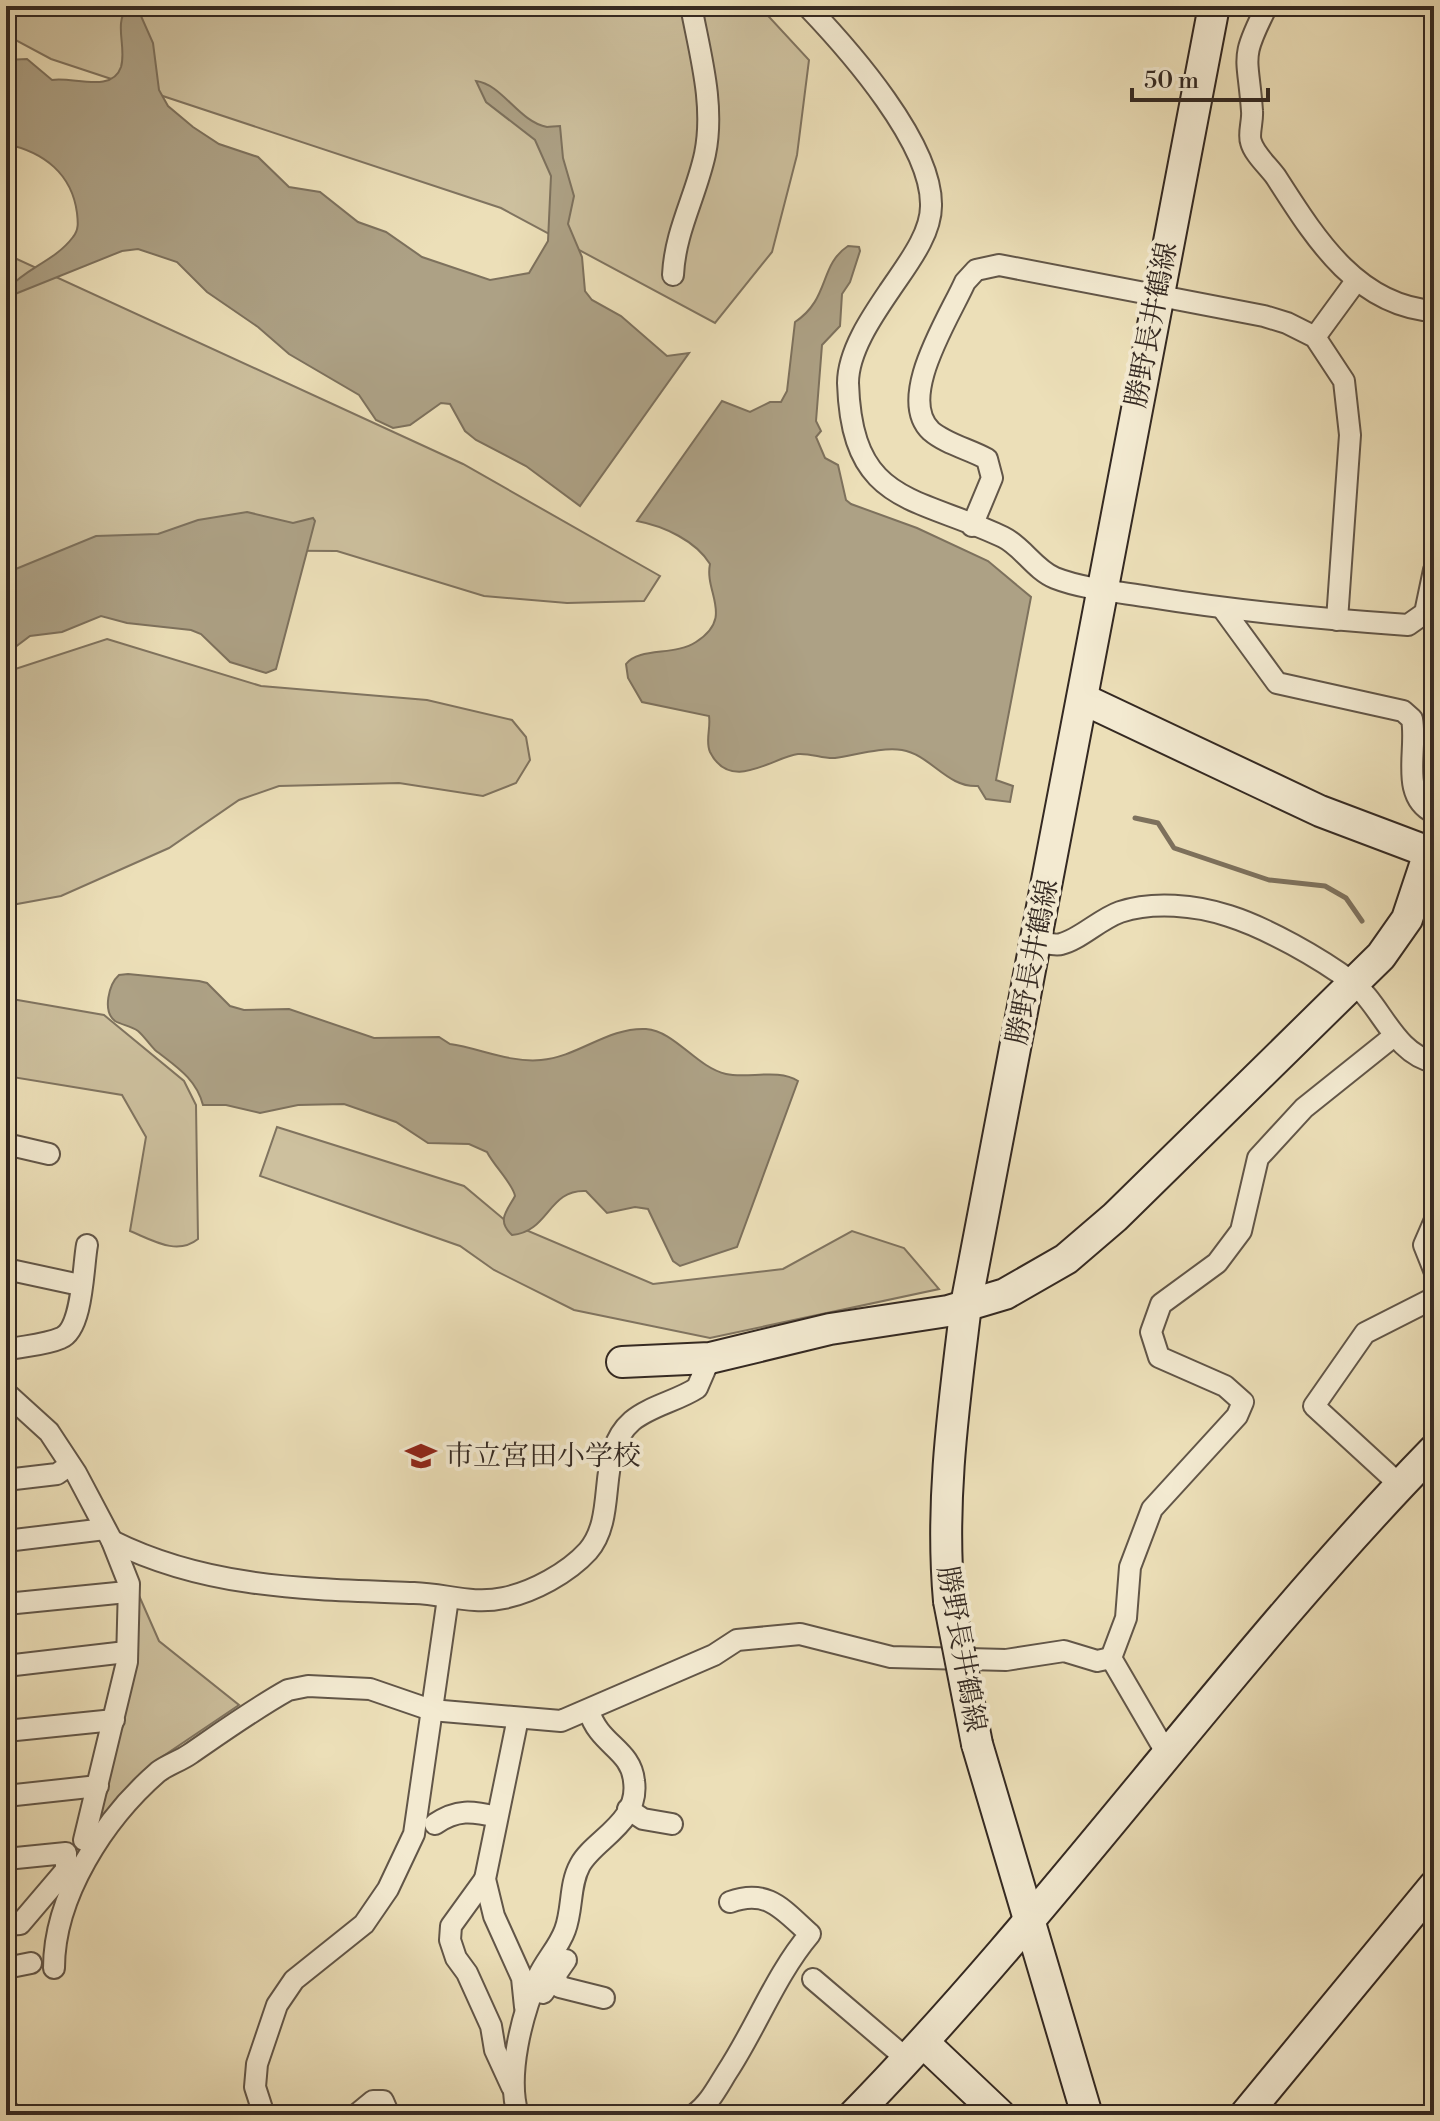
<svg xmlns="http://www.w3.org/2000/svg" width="1440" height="2121" font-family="'Libre Bodoni','Noto Serif JP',serif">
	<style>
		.green { fill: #cdc09e; stroke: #807460; stroke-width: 2 }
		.water { fill: #ada185; stroke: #7d715d; stroke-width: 2 }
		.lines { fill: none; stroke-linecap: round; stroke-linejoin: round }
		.stream { stroke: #7d715d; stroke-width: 5 }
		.street-casing { stroke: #625648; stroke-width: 24 }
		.secondary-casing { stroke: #342922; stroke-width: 34 }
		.street { stroke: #f3ead1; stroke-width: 20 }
		.secondary { stroke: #f3ead1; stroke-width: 30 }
		.secondary-bridge-casing { stroke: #342922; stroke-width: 34; stroke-linecap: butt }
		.secondary-bridge { stroke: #f3ead1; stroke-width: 30 }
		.labels { text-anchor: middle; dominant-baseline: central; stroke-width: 8; stroke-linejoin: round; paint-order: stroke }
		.street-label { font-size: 28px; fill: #342922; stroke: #f3ead1 }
		.poi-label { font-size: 28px; fill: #342922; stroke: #f3ead1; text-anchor: start }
	</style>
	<rect width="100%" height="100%" fill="#ecdfb8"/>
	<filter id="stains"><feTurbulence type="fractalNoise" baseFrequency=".0025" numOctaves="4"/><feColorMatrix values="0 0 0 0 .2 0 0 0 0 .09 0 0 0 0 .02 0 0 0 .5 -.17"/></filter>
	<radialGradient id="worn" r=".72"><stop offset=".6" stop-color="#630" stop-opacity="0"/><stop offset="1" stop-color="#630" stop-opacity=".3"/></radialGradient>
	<!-- green -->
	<g class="green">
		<polygon points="6,6 759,6 809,60 797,155 772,252 715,323 501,208 51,59 6,35"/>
		<polygon points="6,254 463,464 660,576 644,601 567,603 484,596 337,551 163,550 6,591"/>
		<polygon points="107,639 261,686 427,700 512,720 526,737 530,760 516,783 483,796 399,783 279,786 239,800 169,848 61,896 6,906 6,672"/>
		<path d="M6 998 104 1015 184 1081 196 1105 198 1239C177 1256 152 1240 130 1231L146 1137 122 1095 6 1076Z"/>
		<polygon points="277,1127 464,1186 507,1222 653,1284 783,1269 852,1231 904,1248 939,1289 710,1338 574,1310 494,1270 460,1246 260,1176"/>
		<polygon points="137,1591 159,1641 239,1705 150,1765 93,1836"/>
	</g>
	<!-- water -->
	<g class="water">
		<path d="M128 6 137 7 153 43 159 90 168 106 193 127 219 144 258 157 289 187 320 192 358 222 386 232 422 257 490 280 529 273 548 241 551 176 535 140 486 102 476 81C502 84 519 122 547 127 551 127 555 126 560 126L563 158 574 196 568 224 582 257 585 291 592 300 621 316 667 356 689 353 580 506 526 466 476 440 465 431 450 404 441 403 410 425 393 428 376 420 359 395 289 354 258 327 207 292 177 262 138 249 122 251 10 296 9 288C26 268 55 261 73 237 79 230 78 222 77 213 72 174 44 152 6 144V60L27 59 52 80C72 76 112 94 121 67 127 47 113 24 128 6Z"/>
		<path d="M848 246 859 247 860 251 850 282 842 294 840 326 822 345 816 421 821 431 816 437 825 458 838 465 846 500 851 504 917 528 988 561 1031 597 996 780 1013 786 1010 802 986 799 978 786C947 788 931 755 902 750 881 747 856 755 835 758 823 759 811 753 798 754 775 756 731 794 710 752 705 741 711 728 709 716L642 702 628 678 626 664C639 647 675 656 696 642 735 617 704 593 710 564 696 541 664 526 637 521L722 401 750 412 770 402H781L787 391 795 322C830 299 819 265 848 246Z"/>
		<polygon points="247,512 293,523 313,518 315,521 276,669 266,673 230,662 201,634 191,630 127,623 101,616 62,632 30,636 6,654 6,573 96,536 158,534 198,520"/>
		<path d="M128 974 199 981 207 983 230 1006 244 1010 289 1009 374 1038 439 1037 450 1044C479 1048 510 1063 541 1060 578 1057 608 1027 646 1029 675 1031 696 1067 726 1074 748 1079 778 1068 798 1081L737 1247 680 1266 673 1261 648 1209 635 1207 607 1213 586 1191C548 1189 549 1232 512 1235 496 1220 507 1211 515 1196 513 1184 494 1166 487 1152L469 1144 428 1143 396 1122 344 1104 298 1105 260 1113 226 1105H203C196 1078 175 1066 155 1050 149 1044 144 1036 138 1031 131 1026 122 1025 115 1021 102 1011 109 984 119 975Z"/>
	</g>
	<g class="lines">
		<!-- stream -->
		<polyline class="stream" points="1135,818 1158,823 1174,848 1269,880 1325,886 1346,898 1362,921"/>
		<defs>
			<g id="street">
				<path d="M1267 6C1239 61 1248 54 1252 111 1253 121 1248 134 1251 142 1254 154 1269 167 1276 177 1314 236 1356 306 1434 311"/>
				<path d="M809 8C850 51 931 143 931 204 932 234 906 266 890 290 873 315 848 351 848 383 852 505 914 495 1003 537 1022 546 1035 570 1055 578 1083 589 1120 592 1150 597 1236 611 1320 619 1408 625L1425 613 1434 570"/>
				<path d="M673 275C675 231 696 196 705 154 715 105 700 54 691 6"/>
				<polyline points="1315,337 1356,281"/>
				<path d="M972 526 992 478 987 459C969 449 946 444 931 431 896 398 949 318 965 282L976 270 999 265 1264 316 1287 323 1315 337 1344 381 1350 435 1337 620"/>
				<path d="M1223 609 1277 683 1403 711 1412 719C1418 750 1399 796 1434 813"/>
				<path d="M1037 942C1043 942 1055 946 1061 944 1079 940 1100 919 1120 912 1153 901 1196 905 1229 916 1267 928 1320 958 1352 982 1381 1004 1394 1054 1434 1062"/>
				<polyline points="6,1144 49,1154"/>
				<polyline points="1434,1222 1424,1245 1434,1270"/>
				<polyline points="6,1269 80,1285"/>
				<path d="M6 1350C23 1346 45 1345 61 1338 83 1329 83 1266 87 1245"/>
				<polyline points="6,1393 49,1432 76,1473 112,1541 129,1584 127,1662 84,1840"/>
				<polyline points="6,1480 57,1474 70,1465"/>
				<polyline points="1400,1485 1314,1406 1365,1333 1434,1298"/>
				<polyline points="6,1541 105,1529"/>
				<path d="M112 1541C208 1589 309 1589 414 1593 446 1594 472 1605 504 1598 533 1592 568 1573 588 1551 619 1515 594 1454 632 1421 650 1406 677 1401 697 1388L710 1358"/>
				<polyline points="6,1604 127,1592"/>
				<polyline points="6,1666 126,1652"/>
				<polyline points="518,1718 485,1879 494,1916 522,1978 525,2007"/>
				<polyline points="6,1731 114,1720"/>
				<polyline points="1167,1754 1111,1658 1126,1618 1130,1567 1152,1509 1237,1416 1243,1402 1225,1386 1159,1357 1151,1332 1161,1304 1217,1263 1241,1231 1258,1158 1304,1108 1394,1036"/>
				<polyline points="6,1796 98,1786"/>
				<polyline points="628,1809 643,1819 672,1824"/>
				<path d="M435 1824C457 1809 472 1811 497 1817"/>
				<polyline points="6,1859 66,1853 66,1870 20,1924 6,1925"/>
				<polyline points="485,1879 451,1926 450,1940 456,1958 467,1973 491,2026 495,2050 512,2087"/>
				<polyline points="6,1968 31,1963"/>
				<path d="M54 1968C54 1896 104 1819 158 1772 167 1765 180 1761 190 1754 222 1732 254 1709 288 1690L308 1686 370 1689 431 1710 561 1721 714 1655 737 1640 800 1634 891 1657 1006 1660 1064 1651 1097 1661 1111 1658"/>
				<polyline points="554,1975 560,1987 604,1998"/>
				<polyline points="813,1979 908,2060"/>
				<polyline points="543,1993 566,1960"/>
				<polyline points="6,2108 11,2115"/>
				<polyline points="264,2115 255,2087 257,2064 277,2005 294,1980 364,1924 388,1889 414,1834 448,1598"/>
				<polyline points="356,2115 373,2101 383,2101 389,2115"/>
				<path d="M518 2115C506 2075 522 2015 538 1977 545 1961 559 1947 565 1930 573 1909 569 1885 580 1865 594 1839 640 1823 634 1781 631 1749 599 1745 589 1711"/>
				<path d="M694 2115C709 2104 717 2088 727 2072 756 2028 776 1974 810 1934 783 1910 768 1888 730 1902"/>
			</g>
			<g id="secondary">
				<polyline points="1083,699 1320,811 1434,854"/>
				<polyline points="622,1362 710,1358 830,1329 948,1311 1005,1294 1066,1259 1115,1217 1381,956 1407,919 1429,853"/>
				<path d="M949 1601C940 1501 954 1404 966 1305L1214 6"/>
				<polyline points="977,1744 1087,2115"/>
				<polyline points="924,2043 1000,2115"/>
				<path d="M854 2115C1059 1905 1229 1660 1434 1450"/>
				<polyline points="1245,2115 1434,1886"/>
			</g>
		</defs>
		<!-- street casing -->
		<use href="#street" class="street-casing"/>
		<!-- secondary casing -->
		<use href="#secondary" class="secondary-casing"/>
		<!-- street -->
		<use href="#street" class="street"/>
		<!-- secondary -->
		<use href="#secondary" class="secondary"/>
		<defs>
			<polyline id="secondary-bridge" points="949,1601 977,1744"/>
		</defs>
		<!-- secondary-bridge casing -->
		<use href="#secondary-bridge" class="secondary-bridge-casing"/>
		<!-- secondary-bridge -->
		<use href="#secondary-bridge" class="secondary-bridge"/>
	</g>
	<!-- icons -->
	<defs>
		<symbol id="school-bare" viewBox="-9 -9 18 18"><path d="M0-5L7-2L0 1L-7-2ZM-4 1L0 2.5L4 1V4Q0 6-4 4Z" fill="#8f2418" stroke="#f3ead1" stroke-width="2.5" paint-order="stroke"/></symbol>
	</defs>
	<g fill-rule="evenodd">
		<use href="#school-bare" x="399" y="1434" width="44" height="44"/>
	</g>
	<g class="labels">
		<!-- street labels -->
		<g class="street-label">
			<text transform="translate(1152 325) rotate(-79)">勝野長井鶴線</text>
			<text transform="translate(1033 962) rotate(-79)">勝野長井鶴線</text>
			<text transform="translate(961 1649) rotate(80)">勝野長井鶴線</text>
		</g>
		<!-- poi labels -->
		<g class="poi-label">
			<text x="445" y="1456">市立宮田小学校</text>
		</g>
	</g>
	<!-- margin -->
	<rect width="1440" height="2121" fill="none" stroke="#ecdfb8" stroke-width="32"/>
	<rect x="8" y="8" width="1424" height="2105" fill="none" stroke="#342922" stroke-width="4"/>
	<rect x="16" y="16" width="1408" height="2089" fill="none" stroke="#342922" stroke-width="2"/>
	<!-- scale -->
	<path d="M1132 88v12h136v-12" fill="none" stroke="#342922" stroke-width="4"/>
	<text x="1144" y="88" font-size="24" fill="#342922" stroke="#f3ead1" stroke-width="6" paint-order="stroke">50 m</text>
	<rect width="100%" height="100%" filter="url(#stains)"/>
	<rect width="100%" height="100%" fill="url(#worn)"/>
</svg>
